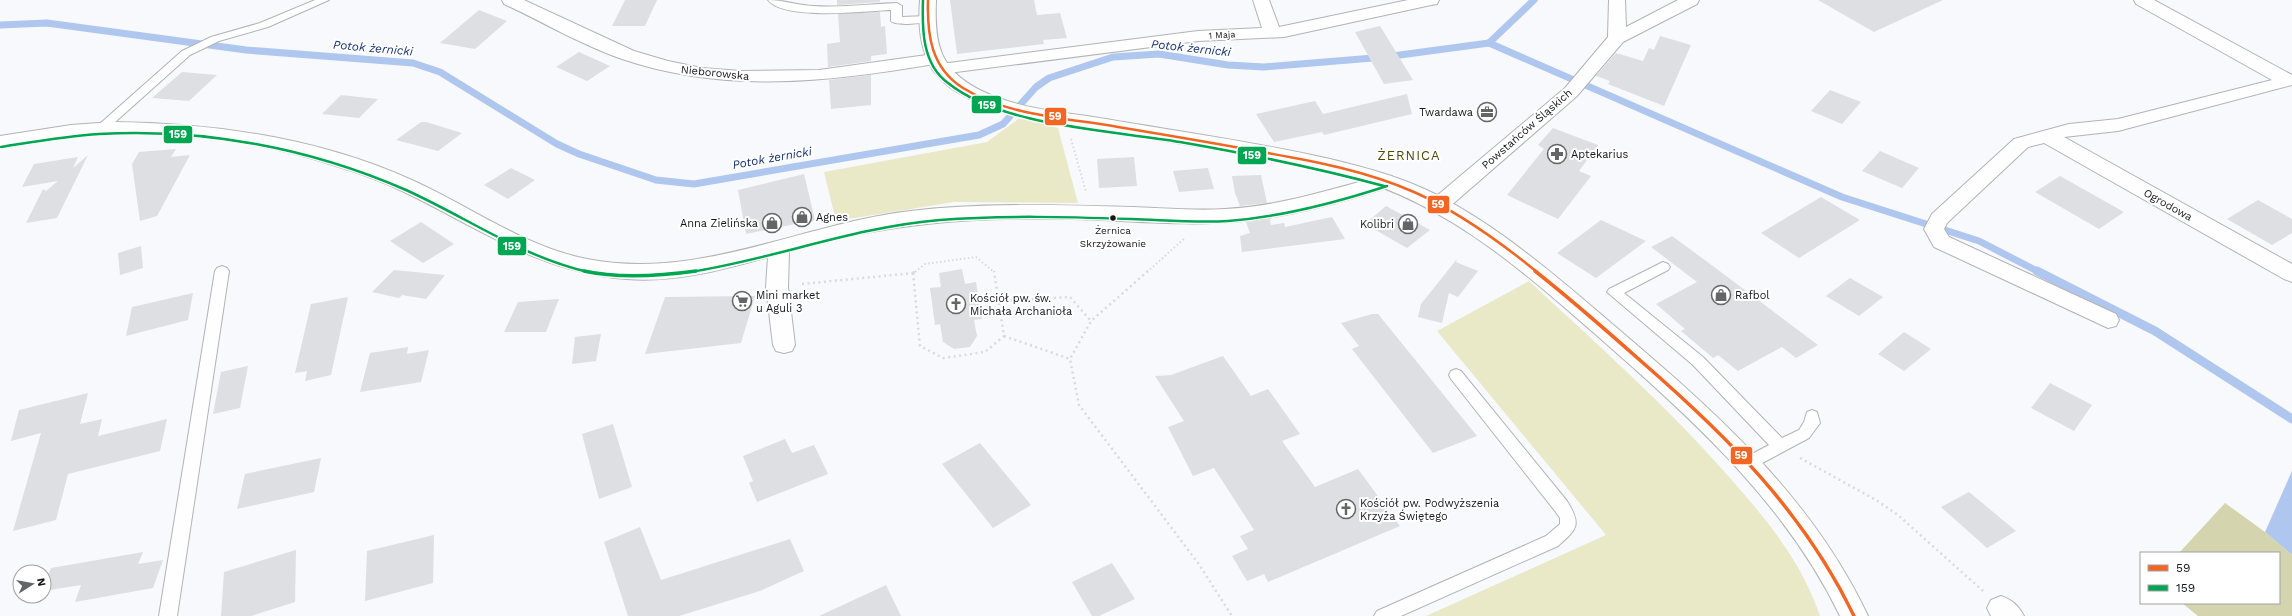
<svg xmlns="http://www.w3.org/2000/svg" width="2292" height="616" font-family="'Work Sans',sans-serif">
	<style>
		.green { fill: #e9e9c8 }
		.forest { fill: #d4d4ae }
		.water { fill: #afc6ef }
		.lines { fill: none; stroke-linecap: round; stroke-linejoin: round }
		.stream-far1 { stroke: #afc6ef; stroke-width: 7 }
		.stream { stroke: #afc6ef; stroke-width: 9 }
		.building { fill: #dedfe2 }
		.service-casing { stroke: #b1b3b5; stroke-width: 2 }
		.minor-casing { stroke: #b1b3b5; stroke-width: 2 }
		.tertiary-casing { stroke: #b1b3b5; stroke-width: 2 }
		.path-far1 { stroke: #d9dada; stroke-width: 2; stroke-dasharray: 1.5 2.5; stroke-linecap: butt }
		.path { stroke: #d9dada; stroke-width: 2.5; stroke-dasharray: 2 3.5; stroke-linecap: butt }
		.service { fill: #fefeff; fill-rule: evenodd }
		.minor { fill: #fefeff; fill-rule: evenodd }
		.tertiary { fill: #fefeff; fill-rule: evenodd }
		.bus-1-far1-casing { stroke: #fff; stroke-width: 5 }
		.bus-1-casing { stroke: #fff; stroke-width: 6 }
		.bus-2-far1-casing { stroke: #fff; stroke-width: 5 }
		.bus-2-casing { stroke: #fff; stroke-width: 6 }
		.bus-1-far1 { stroke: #f26522; stroke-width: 2.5 }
		.bus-1 { stroke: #f26522; stroke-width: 3.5 }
		.bus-2-far1 { stroke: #00a651; stroke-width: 2.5 }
		.bus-2 { stroke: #00a651; stroke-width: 3.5 }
		.bus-dot { fill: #141517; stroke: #fff; stroke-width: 1.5 }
		.labels { text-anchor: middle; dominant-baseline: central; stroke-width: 4; stroke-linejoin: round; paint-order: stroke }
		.far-street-label { font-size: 9px; fill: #141517; stroke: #fff }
		.bus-label { font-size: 10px; fill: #141517; stroke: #fff }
		.street-label { font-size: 11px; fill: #141517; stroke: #fff }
		.poi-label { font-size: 11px; fill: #141517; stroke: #fff; text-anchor: start }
		.water-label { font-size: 12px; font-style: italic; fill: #123275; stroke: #fff }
		.quarter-label { font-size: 13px; letter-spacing: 1px; fill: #4c4807; stroke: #fff }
		.line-badge { stroke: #fff; stroke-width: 1.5 }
		.badge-label { font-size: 11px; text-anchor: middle; font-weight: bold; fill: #fff }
	</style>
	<rect width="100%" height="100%" fill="#f7f9fc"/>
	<!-- green -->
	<g class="green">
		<polygon points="1021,117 1058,128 1078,203 954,202 836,221 824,172 987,142"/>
		<path d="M1529 281C1598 345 1668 407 1730 478 1767 520 1802 562 1820 616H1426L1606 535 1437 331Z"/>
	</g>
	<!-- forest -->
	<polygon class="forest" points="2225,503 2265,532 2292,555 2292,616 2198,616 2182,603 2279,603 2279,553 2179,553"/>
	<!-- water -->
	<polygon class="water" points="2292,471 2292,555 2265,532"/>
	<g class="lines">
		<!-- stream-far1 -->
		<g class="stream-far1">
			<polyline points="0,25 47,23 246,50 413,63 440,72 557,144 579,154 656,180 694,184 979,135 1003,124 1036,87 1049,78 1113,57 1159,54 1228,65 1264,67 1385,57 1489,43 1534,0"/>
			<polyline points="1489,43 1842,197 1979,241 2039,272"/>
		</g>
		<!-- stream -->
		<polyline class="stream" points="2037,271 2155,331 2292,419"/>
	</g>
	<!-- building -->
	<g class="building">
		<polygon points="625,0 657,0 645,26 612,26"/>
		<polygon points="837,0 880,0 880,2 837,5"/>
		<polygon points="950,0 1034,0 1037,15 1060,13 1067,38 1043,40 1044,44 957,54"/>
		<polygon points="1818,0 1943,0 1874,32"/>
		<polygon points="479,10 507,21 475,49 440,43"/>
		<polygon points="880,12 881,27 885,26 887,54 871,56 871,61 828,67 827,44 840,42 838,14"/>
		<polygon points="1380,26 1413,80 1384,84 1355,32"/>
		<polygon points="1660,36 1691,45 1664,106 1608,84 1610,81 1596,76 1616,53 1643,61 1649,48 1654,50"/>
		<polygon points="579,52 610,66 587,81 556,67"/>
		<polygon points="182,72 217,75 189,101 152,98"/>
		<polygon points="871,75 871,105 831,109 829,80"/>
		<polygon points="1830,90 1861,102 1842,124 1811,111"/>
		<polygon points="1407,94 1412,114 1324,135 1322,132 1274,142 1256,114 1315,101 1323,114"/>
		<polygon points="341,95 378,99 359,118 322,114"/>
		<polygon points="421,122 426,122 462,133 438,151 396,140"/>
		<polygon points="1553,128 1598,145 1579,171 1591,176 1558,219 1507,195 1544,149 1538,145"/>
		<polygon points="176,149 171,157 190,155 157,216 140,221 132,164 139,152"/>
		<polygon points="1880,151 1919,168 1902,188 1862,171"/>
		<polygon points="88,155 57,218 26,223 43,189 46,191 58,181 22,187 34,164 78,157 73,168"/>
		<polygon points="1134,157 1137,186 1099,188 1097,159"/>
		<polygon points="511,168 535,180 508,199 484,185"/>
		<polygon points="1208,168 1214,189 1179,192 1173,171"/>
		<polygon points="804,174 815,220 746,234 738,190"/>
		<polygon points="1261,175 1267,203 1240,206 1235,193 1232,176"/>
		<polygon points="2060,176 2124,212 2099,229 2035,192"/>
		<polygon points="1821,197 1860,220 1799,258 1761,233"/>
		<polygon points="2258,200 2292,219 2292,233 2272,245 2227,219"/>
		<polygon points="1386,206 1430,230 1407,248 1365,224"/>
		<polygon points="1332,217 1345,239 1242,252 1240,236 1250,233 1246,222 1270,219 1271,225 1284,223 1285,227"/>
		<polygon points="1601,220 1646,241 1596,278 1557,253"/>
		<polygon points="421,222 454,244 423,263 390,241"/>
		<polygon points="1672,236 1717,269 1818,345 1796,358 1782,347 1738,371 1718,355 1713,358 1681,331 1685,329 1656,304 1697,282 1651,247"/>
		<polygon points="141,246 143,268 120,275 118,253"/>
		<polygon points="1457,259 1456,262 1478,271 1458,297 1449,293 1442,323 1418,317 1421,304"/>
		<polygon points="962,269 965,284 976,282 982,319 974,320 977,336 970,347 954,349 943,342 940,324 935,325 930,288 941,287 939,273"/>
		<polygon points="394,270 445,275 426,299 402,295 399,298 372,292"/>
		<polygon points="1850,278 1883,297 1859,316 1826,296"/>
		<polygon points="193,293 188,320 126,336 132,307"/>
		<polygon points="755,296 741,343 645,354 665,297"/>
		<polygon points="348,297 331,375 305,381 307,371 295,373 311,304"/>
		<polygon points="559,299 546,332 504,332 518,302"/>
		<polygon points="1372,314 1378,314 1477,436 1433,453 1352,349 1359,346 1341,323"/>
		<polygon points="1904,332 1931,349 1904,371 1878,354"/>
		<polygon points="601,334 596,361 572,364 575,337"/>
		<polygon points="408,347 407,354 429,350 421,382 360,392 370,353"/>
		<polygon points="1223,356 1251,396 1268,389 1300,434 1282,441 1315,487 1358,469 1400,526 1268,582 1264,574 1247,581 1232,556 1248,549 1240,536 1254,530 1214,468 1193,476 1168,427 1184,421 1155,376 1171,375"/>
		<polygon points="248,366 240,408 213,414 221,372"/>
		<polygon points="2050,383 2092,405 2074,431 2031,408"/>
		<polygon points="88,393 80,424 102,419 98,436 167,419 160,451 68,474 56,520 13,531 41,433 11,441 19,410"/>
		<polygon points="613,424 632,487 599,499 582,434"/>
		<polygon points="785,439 792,453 814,445 828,474 757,502 749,483 753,481 743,456"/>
		<polygon points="980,443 1031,505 993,528 942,464"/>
		<polygon points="321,458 314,492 237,509 245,474"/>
		<polygon points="1969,492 2016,531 1987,548 1941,507"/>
		<polygon points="640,527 661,580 790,539 804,571 760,591 679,616 628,616 604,542"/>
		<polygon points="434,535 433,583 365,601 367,551"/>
		<polygon points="296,550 295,602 251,616 221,616 224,572"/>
		<polygon points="143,552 138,564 163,560 153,588 75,602 81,585 44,591 44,585 51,568"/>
		<polygon points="1112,563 1135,599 1099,616 1092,616 1072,582"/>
		<polygon points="886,585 901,616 819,616"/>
	</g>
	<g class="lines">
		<defs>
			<g id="service">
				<polygon points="315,0 329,0 268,27 219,41 190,55 104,132 100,133 94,129 182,51 211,37 260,23"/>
				<path d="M768 0C783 0 797 5 813 6 841 8 869 4 897 3L902 6V17L927 16 932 19C928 24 895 26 891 21V10C866 11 784 21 768 0Z"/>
				<polygon points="1663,262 1668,264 1670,267 1668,270 1624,293 1703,357 1782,438 1799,430 1804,422 1807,412 1812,410 1817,412 1820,423 1809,438 1753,468 1747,470 1741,468 1739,464 1741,460 1769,445 1693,365 1607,292 1609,289"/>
				<polygon points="222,266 227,268 229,271 177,616 159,616 215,271 217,268"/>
				<path d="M1456 369 1461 371 1567 501C1582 525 1577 529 1558 546L1401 616H1374L1377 611 1546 536 1560 524V518L1555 511 1451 379 1449 375 1451 371Z"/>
			</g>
			<g id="minor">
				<path d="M502 0H524L634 51 668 61 702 68 741 71 819 70 934 54 940 55 943 59 940 63 934 64C829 82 725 94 622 59 581 45 543 22 504 4Z"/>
				<polygon points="1253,0 1269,0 1279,27 1408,0 1439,0 1437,4 1431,5 1284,37 1198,41 941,74 935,73 932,69 935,65 941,64 1198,31 1262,28"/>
				<polygon points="1609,0 1625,0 1626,27 1678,0 1699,0 1697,4 1623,42 1577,96 1447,209 1440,211 1433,209 1430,204 1433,199 1565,88 1608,37"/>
				<polygon points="2134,0 2154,0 2292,75 2292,85 2118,131 2064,137 2292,264 2292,282 2284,279 2044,143 2028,147 1947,223 1944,229 1949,237 2116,314 2119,320 2116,326 2108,328 1934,247 1924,229 1932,214 2014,139 2069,124 2118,119 2272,80 2136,4"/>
				<path d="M113 122C215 123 320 138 414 181 471 207 525 247 587 259 698 281 801 224 910 211 984 202 1058 205 1133 207 1163 208 1194 211 1225 209 1281 206 1332 189 1385 175L1392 176 1395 181 1392 186C1344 202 1294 216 1243 221 1186 227 1128 220 1071 219 972 217 885 223 789 251L788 287 795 345 792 351 784 353 776 351 773 345 766 287 768 257C722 270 674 283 626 279 539 273 476 226 400 190 379 180 356 172 333 165 260 141 176 130 99 135 66 137 33 143 0 148V136L71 125Z"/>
				<path d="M2001 596C2012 600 2018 605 2024 616H1991L1987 608 1991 600Z"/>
			</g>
			<path id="tertiary" d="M920 0H936C934 46 940 71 984 92 1022 110 1066 112 1106 119 1181 132 1256 142 1330 159 1367 168 1404 178 1437 195 1501 228 1556 276 1610 322 1711 408 1810 493 1868 616H1840C1788 508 1700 426 1611 348 1524 272 1444 197 1328 171 1250 154 1172 143 1094 129 1048 121 998 117 957 92 923 71 917 38 920 0Z"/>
		</defs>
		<!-- service casing -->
		<use href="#service" class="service-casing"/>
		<!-- minor casing -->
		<use href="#minor" class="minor-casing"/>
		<!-- tertiary casing -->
		<use href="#tertiary" class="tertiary-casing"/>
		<!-- path-far1 -->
		<g class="path-far1">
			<polyline points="1071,139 1086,192"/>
			<polyline points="915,272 925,264 976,257 994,272"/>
			<polyline points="1147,272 1185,238"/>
		</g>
		<!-- path -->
		<g class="path">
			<polyline points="1148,271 1091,321 1070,359 1079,405 1198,563 1232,616"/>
			<polyline points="913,273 920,346 943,358 985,352 1004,336 994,271"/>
			<polyline points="913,273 916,271"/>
			<polyline points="802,284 913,273"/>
			<polyline points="999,301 1070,297 1091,321"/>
			<polyline points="1004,336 1070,359"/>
			<polyline points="1800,458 1876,500 1898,515 1983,591"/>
		</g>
		<!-- service -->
		<use href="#service" class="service"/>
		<!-- minor -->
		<use href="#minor" class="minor"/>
		<!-- tertiary -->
		<use href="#tertiary" class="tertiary"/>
		<defs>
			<path id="bus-1-far1" d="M928 0C927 35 931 68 963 88 1008 116 1067 118 1118 127 1166 135 1214 143 1262 152 1314 161 1366 171 1414 192 1459 212 1499 241 1537 272"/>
			<path id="bus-1" d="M1535 271C1572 300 1607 331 1642 362 1728 437 1804 512 1854 616"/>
			<g id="bus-2-far1">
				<path d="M923 0C922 29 922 64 948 83 1003 127 1111 130 1180 142 1249 154 1317 168 1384 186"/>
				<path d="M1 147C33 142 66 136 99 134 204 128 310 148 406 190 468 218 520 256 588 272"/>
				<path d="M690 272C774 259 854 227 940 220 1004 215 1068 217 1132 219 1164 220 1196 223 1228 221 1282 217 1335 203 1387 186"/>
			</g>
			<path id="bus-2" d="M584 271C620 279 660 276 696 271"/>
		</defs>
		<!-- bus-1-far1 casing -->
		<use href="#bus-1-far1" class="bus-1-far1-casing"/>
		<!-- bus-1 casing -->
		<use href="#bus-1" class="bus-1-casing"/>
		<!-- bus-2-far1 casing -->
		<use href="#bus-2-far1" class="bus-2-far1-casing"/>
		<!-- bus-2 casing -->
		<use href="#bus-2" class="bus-2-casing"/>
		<!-- bus-1-far1 -->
		<use href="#bus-1-far1" class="bus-1-far1"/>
		<!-- bus-1 -->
		<use href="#bus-1" class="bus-1"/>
		<!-- bus-2-far1 -->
		<use href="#bus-2-far1" class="bus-2-far1"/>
		<!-- bus-2 -->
		<use href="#bus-2" class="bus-2"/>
	</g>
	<!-- icons -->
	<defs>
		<symbol id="office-ring" viewBox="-11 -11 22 22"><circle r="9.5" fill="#fff" stroke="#636567" stroke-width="1.5"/><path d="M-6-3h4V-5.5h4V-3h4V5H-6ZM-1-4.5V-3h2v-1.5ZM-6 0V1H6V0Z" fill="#636567"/></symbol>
		<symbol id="pharmacy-ring" viewBox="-11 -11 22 22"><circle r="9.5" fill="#fff" stroke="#636567" stroke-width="1.5"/><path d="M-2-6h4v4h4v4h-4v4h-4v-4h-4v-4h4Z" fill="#636567"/></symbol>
		<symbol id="shop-ring" viewBox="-11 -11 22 22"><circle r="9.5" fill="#fff" stroke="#636567" stroke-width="1.5"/><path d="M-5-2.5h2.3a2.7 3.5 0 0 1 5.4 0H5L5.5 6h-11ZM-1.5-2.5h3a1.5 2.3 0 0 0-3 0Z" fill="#636567"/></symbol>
		<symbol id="supermarket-ring" viewBox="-11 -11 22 22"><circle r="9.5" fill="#fff" stroke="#636567" stroke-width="1.5"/><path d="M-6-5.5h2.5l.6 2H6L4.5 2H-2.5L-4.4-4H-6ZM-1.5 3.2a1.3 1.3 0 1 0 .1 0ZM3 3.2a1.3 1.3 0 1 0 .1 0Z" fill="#636567"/></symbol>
		<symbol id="church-ring" viewBox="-11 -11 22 22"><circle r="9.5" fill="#fff" stroke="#636567" stroke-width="1.5"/><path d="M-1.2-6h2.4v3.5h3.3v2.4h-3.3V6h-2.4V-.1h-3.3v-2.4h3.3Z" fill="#636567"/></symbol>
	</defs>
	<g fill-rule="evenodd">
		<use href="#office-ring" x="1476" y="101" width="22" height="22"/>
		<use href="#pharmacy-ring" x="1546" y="143" width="22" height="22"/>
		<use href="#shop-ring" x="791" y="206" width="22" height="22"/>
		<use href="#shop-ring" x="761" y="212" width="22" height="22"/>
		<use href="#shop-ring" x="1397" y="213" width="22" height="22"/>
		<use href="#shop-ring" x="1710" y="284" width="22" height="22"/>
		<use href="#supermarket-ring" x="731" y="290" width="22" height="22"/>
		<use href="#church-ring" x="945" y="293" width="22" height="22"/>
		<use href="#church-ring" x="1335" y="498" width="22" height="22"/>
	</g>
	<!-- markers -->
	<circle class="bus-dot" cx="1113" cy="218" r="3.5"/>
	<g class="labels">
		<!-- far-street labels -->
		<g class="far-street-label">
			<text transform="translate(1222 35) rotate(-3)">1 Maja</text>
		</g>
		<!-- bus labels -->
		<g class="bus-label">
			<text x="1113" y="230">Żernica<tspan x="1113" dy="13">Skrzyżowanie</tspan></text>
		</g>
		<!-- street labels -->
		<g class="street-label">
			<text transform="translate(715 73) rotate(6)">Nieborowska</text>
			<text transform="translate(1527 129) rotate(-41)">Powstańców Śląskich</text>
			<text transform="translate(2168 205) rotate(29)">Ogrodowa</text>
		</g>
		<!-- poi labels -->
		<g class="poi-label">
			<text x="1473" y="112" text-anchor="end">Twardawa</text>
			<text x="1571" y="154">Aptekarius</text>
			<text x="816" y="217">Agnes</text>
			<text x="758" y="223" text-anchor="end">Anna Zielińska</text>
			<text x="1394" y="224" text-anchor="end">Kolibri</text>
			<text x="756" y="295">Mini market<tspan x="756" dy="13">u Aguli 3</tspan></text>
			<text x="1735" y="295">Rafbol</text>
			<text x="970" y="298">Kościół pw. św.<tspan x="970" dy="13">Michała Archanioła</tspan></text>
			<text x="1360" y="503">Kościół pw. Podwyższenia<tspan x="1360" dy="13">Krzyża Świętego</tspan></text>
		</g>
		<!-- water labels -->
		<g class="water-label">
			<text transform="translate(373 48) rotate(5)">Potok żernicki</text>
			<text transform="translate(1191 48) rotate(6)">Potok żernicki</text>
			<text transform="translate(772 158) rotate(-10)">Potok żernicki</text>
		</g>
		<!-- quarter labels -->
		<g class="quarter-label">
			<text x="1409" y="155">ŻERNICA</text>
		</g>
	</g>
	<g class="line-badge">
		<rect x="971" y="95" width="31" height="19" rx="4" fill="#00a651"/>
		<rect x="1044" y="107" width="23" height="19" rx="4" fill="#f26522"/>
		<rect x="163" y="125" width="30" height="19" rx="4" fill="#00a651"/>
		<rect x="1237" y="146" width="30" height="19" rx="4" fill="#00a651"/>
		<rect x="1427" y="195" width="23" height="19" rx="4" fill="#f26522"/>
		<rect x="497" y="236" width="30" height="20" rx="4" fill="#00a651"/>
		<rect x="1730" y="446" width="23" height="19" rx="4" fill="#f26522"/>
	</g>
	<g class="badge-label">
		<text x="987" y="109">159</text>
		<text x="1055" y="120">59</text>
		<text x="178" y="138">159</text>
		<text x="1252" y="159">159</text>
		<text x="1438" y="208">59</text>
		<text x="512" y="250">159</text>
		<text x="1741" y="459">59</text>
	</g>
	<!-- legend -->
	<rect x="2140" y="552" width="140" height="52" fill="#ffffff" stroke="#a1a1a2"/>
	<rect x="2148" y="565" width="20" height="6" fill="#f26522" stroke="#a1a1a2"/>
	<text x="2176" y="572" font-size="12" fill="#141517">59</text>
	<rect x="2148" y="585" width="20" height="6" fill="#00a651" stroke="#a1a1a2"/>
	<text x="2176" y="592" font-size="12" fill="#141517">159</text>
	<!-- north arrow -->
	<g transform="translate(32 584) rotate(79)"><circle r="19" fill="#ffffff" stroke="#a1a1a2"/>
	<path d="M0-3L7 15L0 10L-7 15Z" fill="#636567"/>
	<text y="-6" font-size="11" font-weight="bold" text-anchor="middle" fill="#141517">N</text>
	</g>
</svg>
